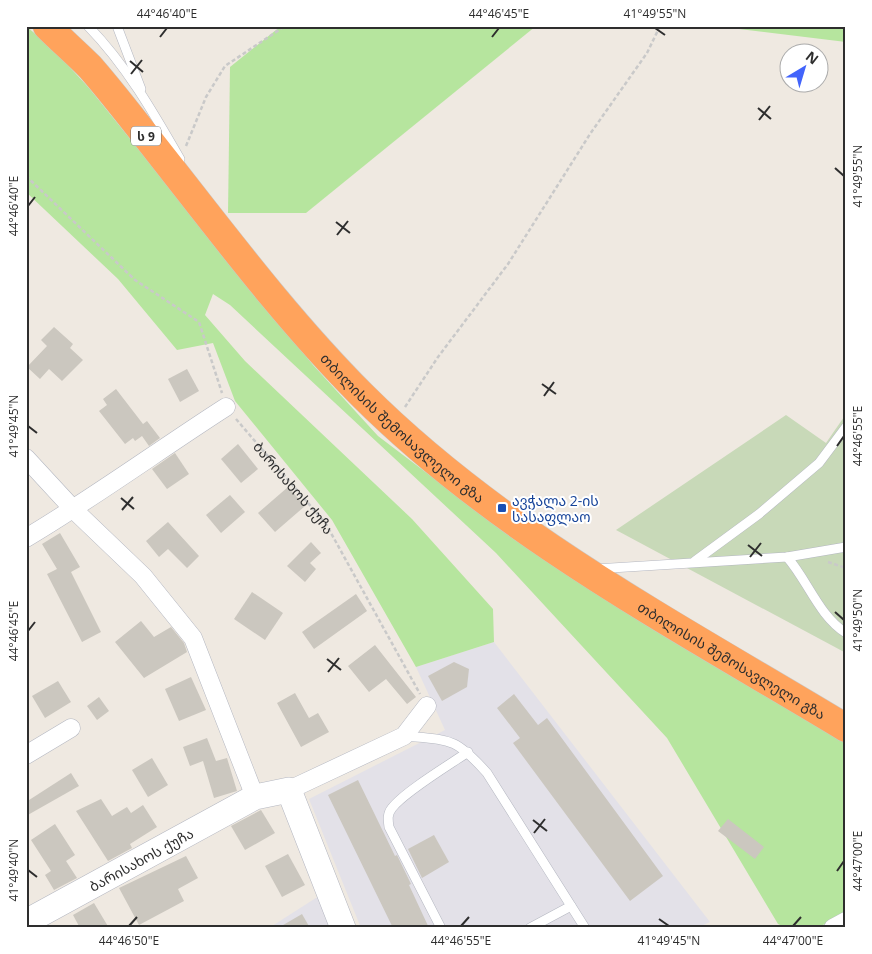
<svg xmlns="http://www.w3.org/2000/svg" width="872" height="954" font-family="'Open Sans','Noto Sans Georgian',sans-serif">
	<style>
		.industrial { fill: #e3e1e8 }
		.green { fill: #b6e59e }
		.cemetery { fill: #c8d9b8 }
		.building { fill: #cbc7bf }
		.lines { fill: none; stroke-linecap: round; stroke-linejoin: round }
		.lane-casing { stroke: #b4b7c1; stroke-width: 10 }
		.street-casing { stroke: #b4b7c1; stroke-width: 19 }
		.secondary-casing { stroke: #b4b7c1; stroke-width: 26 }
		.highway-casing { stroke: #c9c9c9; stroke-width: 29 }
		.path { stroke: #c9c9c9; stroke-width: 2.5; stroke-dasharray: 4 2.5; stroke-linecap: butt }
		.lane { stroke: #fff; stroke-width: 9 }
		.street { stroke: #fff; stroke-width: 18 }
		.secondary { stroke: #fff; stroke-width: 25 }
		.highway { stroke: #ffa35c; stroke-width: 28 }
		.ticks { fill: none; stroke: #2e2e2e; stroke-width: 2 }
		.transit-dot { fill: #1a4fb4; stroke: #fff; stroke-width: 2 }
		.labels { text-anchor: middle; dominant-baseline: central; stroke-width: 4; stroke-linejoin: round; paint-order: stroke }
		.shield { fill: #fff; stroke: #6d6d6d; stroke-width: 1 }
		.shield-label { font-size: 12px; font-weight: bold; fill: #2e2e2e }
		.street-label { font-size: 14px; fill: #2e2e2e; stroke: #fff }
		.transit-label { font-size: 14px; fill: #164399; stroke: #fff; text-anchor: start }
		.neatline { fill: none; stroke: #2e2e2e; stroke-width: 2 }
		.ticks-label { font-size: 12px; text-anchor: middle; fill: #2e2e2e }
	</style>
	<rect width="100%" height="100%" fill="#efe9e1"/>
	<!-- industrial -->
	<g class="industrial">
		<polygon points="494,642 710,922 697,928 361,928 309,799 445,730 416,667"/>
		<polygon points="319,896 332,928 269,928"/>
	</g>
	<!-- green -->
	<g class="green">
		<polygon points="26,26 53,49 89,88 313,365 378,436 515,540 846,736 846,911 818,928 787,928 778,924 667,738 496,553 230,305 213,294 205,315 245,361 412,519 493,609 494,642 416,667 332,520 235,401 213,343 177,350 118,279 26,192"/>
		<polygon points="281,26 536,26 306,213 228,213 230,67"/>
		<polygon points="714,26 846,26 846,42"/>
	</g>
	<!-- cemetery -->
	<polygon class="cemetery" points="846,414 846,653 616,530 786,415 826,443"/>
	<!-- building -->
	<g class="building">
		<polygon points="54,327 73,344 70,348 83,360 62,381 49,369 40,379 27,367 47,346 41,340"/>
		<polygon points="187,369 199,391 180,402 168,379"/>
		<polygon points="116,389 143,424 147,421 160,438 149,446 142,436 135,441 133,438 125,444 99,411 107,405 103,399"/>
		<polygon points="238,444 258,469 241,483 221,459"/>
		<polygon points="175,453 189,474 167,489 152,469"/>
		<polygon points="288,487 305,506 275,532 258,513"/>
		<polygon points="230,495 245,512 221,533 206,515"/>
		<polygon points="168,522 199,556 187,568 168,549 159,557 146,541"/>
		<polygon points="60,533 80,567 71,572 101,632 82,642 47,574 57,569 42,544"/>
		<polygon points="311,542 321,553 310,563 316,569 305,582 287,566"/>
		<polygon points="252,592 283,613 265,640 234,619"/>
		<polygon points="356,594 367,611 314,649 302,632"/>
		<polygon points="141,621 154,637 171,627 184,643 187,652 144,678 115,642"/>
		<polygon points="375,645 416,697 407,704 386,679 369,692 348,666"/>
		<polygon points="454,662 469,669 467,687 442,701 428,676"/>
		<polygon points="191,677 206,710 179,721 165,689"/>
		<polygon points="58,681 71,702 45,718 32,696"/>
		<polygon points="295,693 309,718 318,713 329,732 301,747 277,703"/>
		<polygon points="514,694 538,725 547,718 663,876 630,901 513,743 520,738 497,708"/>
		<polygon points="99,697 109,711 97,720 87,706"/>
		<polygon points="207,738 216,761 227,758 237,791 214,798 203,761 190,766 183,747"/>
		<polygon points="152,758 168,785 148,797 132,770"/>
		<polygon points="71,773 79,786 26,816 26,802"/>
		<polygon points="358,780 395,856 397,855 411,884 409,885 429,928 393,928 328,795"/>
		<polygon points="101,799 112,816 127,807 131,813 143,805 157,827 130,844 132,848 108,861 76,811"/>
		<polygon points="261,810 275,833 245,850 231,826"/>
		<polygon points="728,819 764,847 755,859 718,831"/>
		<polygon points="55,824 75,855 66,861 77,878 54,890 45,875 51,871 31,840"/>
		<polygon points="434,835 449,862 422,878 408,849"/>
		<polygon points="288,854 305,885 282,897 265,866"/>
		<polygon points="186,856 198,878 178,889 184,901 139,925 119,888"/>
		<polygon points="94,903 109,928 80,928 73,915"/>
		<polygon points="302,914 310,928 278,928"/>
	</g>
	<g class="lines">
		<defs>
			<g id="lane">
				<path d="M88 26C126 65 153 112 180 159"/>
				<polyline points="117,26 141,89"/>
				<path d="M787 557C808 581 819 616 846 633"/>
				<polyline points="695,561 759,514 819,463 846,427"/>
				<polyline points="595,569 787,557 846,547"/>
				<path d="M404 736C450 740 455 737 487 773L585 928"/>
				<path d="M441 928 389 827C388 820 387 814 392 808 404 792 449 765 468 752"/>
				<polyline points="530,928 571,906"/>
			</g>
			<g id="street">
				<polyline points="26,458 74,510 143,576 193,638 255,797"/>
				<path d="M26 538C95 497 159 450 226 407"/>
				<polyline points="26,755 71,728"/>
				<polyline points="289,790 404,736 427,706"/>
				<polyline points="833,928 846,921"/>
			</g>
			<g id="secondary">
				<path id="s2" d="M26 922 255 797 289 790 343 928"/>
			</g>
			<g id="highway">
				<path id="s3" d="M47 26C61 40 76 53 90 67 118 99 144 134 171 168 232 246 292 325 362 395 501 534 679 627 846 728"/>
			</g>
		</defs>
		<!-- lane casing -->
		<use href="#lane" class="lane-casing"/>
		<!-- street casing -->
		<use href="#street" class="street-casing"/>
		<!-- secondary casing -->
		<use href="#secondary" class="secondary-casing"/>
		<!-- highway casing -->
		<use href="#highway" class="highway-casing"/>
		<!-- path -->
		<g class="path">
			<polyline points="186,146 206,97 225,66 285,26"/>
			<polyline points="26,176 135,280 199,322 222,393"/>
			<polyline points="405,407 438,357 508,264 590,134 647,53 660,26"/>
			<path id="s1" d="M236 419 326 524 420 694"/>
			<polyline points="828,562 846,568"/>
		</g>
		<!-- lane -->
		<use href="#lane" class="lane"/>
		<!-- street -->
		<use href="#street" class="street"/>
		<!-- secondary -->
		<use href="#secondary" class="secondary"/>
		<!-- highway -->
		<use href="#highway" class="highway"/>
	</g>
	<!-- ticks -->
	<path class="ticks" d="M655 28 665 35M160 37 167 28M492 37 499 28M130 61 143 72M131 74 142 60M758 108 771 119M759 120 770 106M835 168 844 176M28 206 35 197M336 222 350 233M337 235 348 221M542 384 556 394M544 396 554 382M28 426 37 433M837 446 844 436M121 498 134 509M122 510 133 497M748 545 762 556M750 557 761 543M835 612 844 620M28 631 35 622M327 659 341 670M328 672 339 658M533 820 547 831M534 833 545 819M28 870 37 877M837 871 844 861M659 919 669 926M129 926 137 917M461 926 469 917M793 926 801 917"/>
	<!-- markers -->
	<rect class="transit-dot" x="497" y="503" width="10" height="10" rx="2.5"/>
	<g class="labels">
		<!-- shield labels -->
		<rect class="shield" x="131" y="126.5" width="30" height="19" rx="4"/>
		<g class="shield-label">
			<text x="146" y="136">ს 9</text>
		</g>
		<!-- street labels -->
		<g class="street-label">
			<text stroke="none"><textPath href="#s3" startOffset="538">თბილისის შემოსავლელი გზა</textPath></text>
			<text stroke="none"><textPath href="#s1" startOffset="90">ბარისახოს ქუჩა</textPath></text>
			<text stroke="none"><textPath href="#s3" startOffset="942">თბილისის შემოსავლელი გზა</textPath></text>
			<text stroke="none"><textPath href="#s2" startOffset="131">ბარისახოს ქუჩა</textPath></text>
		</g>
		<!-- transit labels -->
		<g class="transit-label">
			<text x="512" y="500">ავჭალა 2-ის<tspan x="512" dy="16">სასაფლაო</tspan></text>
		</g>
	</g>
	<!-- border -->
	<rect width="872" height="954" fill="none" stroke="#ffffff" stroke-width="55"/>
	<!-- north arrow -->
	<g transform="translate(804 68) rotate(38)"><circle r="24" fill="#ffffff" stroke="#ababab"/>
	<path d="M0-4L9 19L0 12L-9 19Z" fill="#4264fb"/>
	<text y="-8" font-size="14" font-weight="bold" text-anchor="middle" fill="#2e2e2e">N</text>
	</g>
	<rect x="28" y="28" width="816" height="898" class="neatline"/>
	<g class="ticks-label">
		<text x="167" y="18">44°46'40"E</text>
		<text x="499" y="18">44°46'45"E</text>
		<text x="655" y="18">41°49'55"N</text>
		<text transform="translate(858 176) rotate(-90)" y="4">41°49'55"N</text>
		<text transform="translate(14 206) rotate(-90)" y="4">44°46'40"E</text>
		<text transform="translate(14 426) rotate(-90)" y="4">41°49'45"N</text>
		<text transform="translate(858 436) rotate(-90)" y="4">44°46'55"E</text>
		<text transform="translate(858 620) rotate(-90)" y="4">41°49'50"N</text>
		<text transform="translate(14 631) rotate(-90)" y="4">44°46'45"E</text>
		<text transform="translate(858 861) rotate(-90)" y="4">44°47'00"E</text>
		<text transform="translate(14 870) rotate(-90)" y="4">41°49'40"N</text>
		<text x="129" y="945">44°46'50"E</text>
		<text x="461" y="945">44°46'55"E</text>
		<text x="669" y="945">41°49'45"N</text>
		<text x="793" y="945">44°47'00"E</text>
	</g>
</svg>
